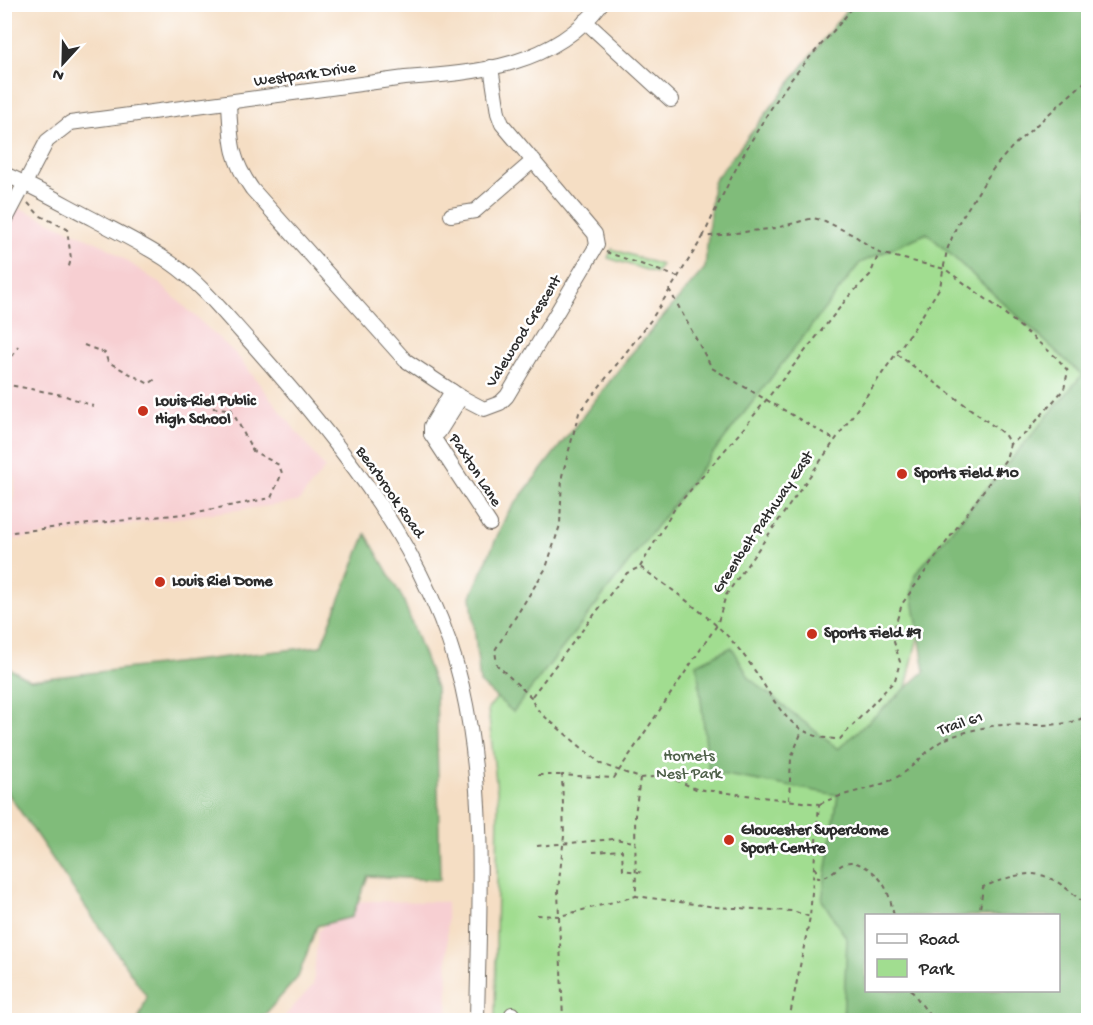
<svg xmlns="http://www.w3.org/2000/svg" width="1093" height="1025" font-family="'Gochi Hand',sans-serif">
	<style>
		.built { fill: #f7cfd2 }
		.green { fill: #a1dd90; stroke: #66845e; stroke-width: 1.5 }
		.forest { fill: #80bc7a; stroke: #567452; stroke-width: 1.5; fill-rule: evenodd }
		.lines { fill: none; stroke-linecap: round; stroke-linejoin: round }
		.minor-casing { stroke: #726a61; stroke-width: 16 }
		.path { stroke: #726a61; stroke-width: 2; stroke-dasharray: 4.5 4.5; stroke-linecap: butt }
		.minor { stroke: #fff; stroke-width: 14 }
		.poi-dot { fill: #c8321e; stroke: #fff; stroke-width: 2 }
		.labels { text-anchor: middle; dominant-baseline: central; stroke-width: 5; stroke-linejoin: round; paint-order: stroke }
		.street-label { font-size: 16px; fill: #2b2b2b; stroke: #fff }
		.poi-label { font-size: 16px; font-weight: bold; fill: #2b2b2b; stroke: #fff; text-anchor: start }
		.park-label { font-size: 16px; fill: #4e6049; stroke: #fff }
	</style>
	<rect width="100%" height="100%" fill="#fff"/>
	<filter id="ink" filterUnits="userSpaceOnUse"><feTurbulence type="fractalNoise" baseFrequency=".0167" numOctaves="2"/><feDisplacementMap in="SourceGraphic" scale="12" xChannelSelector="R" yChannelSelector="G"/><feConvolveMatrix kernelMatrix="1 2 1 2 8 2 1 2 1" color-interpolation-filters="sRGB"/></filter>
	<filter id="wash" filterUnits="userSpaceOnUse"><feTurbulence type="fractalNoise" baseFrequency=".008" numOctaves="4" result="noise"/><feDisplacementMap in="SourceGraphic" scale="24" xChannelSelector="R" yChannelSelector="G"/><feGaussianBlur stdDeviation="1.35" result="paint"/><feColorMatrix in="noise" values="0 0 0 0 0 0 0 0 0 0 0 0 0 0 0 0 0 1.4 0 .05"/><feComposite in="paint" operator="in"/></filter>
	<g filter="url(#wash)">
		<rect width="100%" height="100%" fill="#f5dec4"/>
		<!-- built -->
		<g class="built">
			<polygon points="4,201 105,246 159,283 236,354 325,468 298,502 11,540 15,476 4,474"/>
			<polygon points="367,901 447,902 448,1020 281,1020 313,985 318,932 344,903"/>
		</g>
		<!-- green -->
		<g class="green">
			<polygon points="935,218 1088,351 1088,425 937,556 853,911 847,1020 495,1020 498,800 488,709 851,242"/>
			<polygon points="612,249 661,265 656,273 608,258"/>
		</g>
		<!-- forest -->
		<g class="forest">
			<path d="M850 5H1088V1020H843L847 939 822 900 838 795 709 772 697 664 732 647 750 679 838 749 925 671 912 593 915 574 1082 375 927 233 860 263 513 712 480 683 471 596 507 514 631 354 705 268 713 182ZM866 916H1058V990H866Z"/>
			<polygon points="366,534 403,599 436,688 440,880 368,876 352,917 317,926 298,977 260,1020 138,1020 147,997 5,789 5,666 30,680 321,646"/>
		</g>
	</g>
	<g filter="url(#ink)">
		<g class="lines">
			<defs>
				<g id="minor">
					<polyline points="585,21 671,100"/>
					<path d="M229 103C231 140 230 158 252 189L405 360 461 397 484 409 500 403 507 396 597 245 595 234 502 124 498 113 491 67"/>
					<path d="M4 174C35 187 64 204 93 219 119 233 147 246 171 263 203 285 227 317 253 345 341 444 431 554 462 686 487 795 479 909 477 1020"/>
					<polyline points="451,215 475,211 534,160"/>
					<path d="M4 223 47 141 70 123 405 78C478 73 554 66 601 4"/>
					<polyline points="452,391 431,426 431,434 439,432 461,397"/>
					<polyline points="431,434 490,524"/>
					<polyline points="511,1020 512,1014"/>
				</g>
			</defs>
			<!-- minor casing -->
			<use href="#minor" class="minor-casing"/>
			<!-- path -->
			<g class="path">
				<polyline points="28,203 39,215 67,229 71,259 68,270"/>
				<path d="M703 237C728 182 754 130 790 81 810 55 835 32 855 4"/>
				<polyline points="606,252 678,277"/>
				<polyline points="669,289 712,368 835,440"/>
				<polyline points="84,345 105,353 108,362 149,384 158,377"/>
				<polyline points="4,372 18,346"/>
				<polyline points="4,384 63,395 93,406"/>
				<polyline points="4,533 192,513 271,498 282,473 279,465 253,451 231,409 212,408"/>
				<polyline points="640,567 675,508 743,429 849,296 870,275 879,253"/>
				<path d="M532 696 617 585 627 573 640 567C666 585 694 605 717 626 734 641 748 660 761 680 781 713 796 739 840 739L895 680 900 662 892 635 902 604 1006 459 1010 444 1004 434 897 354"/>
				<polyline points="538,775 562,775"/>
				<polyline points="640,778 635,815 636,896 716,907 793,911 810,917 819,804 696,789 667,776 640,778 601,764 544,716 535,707 531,697 497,665 495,650 546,568 560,525 562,476 579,413 651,320 703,237 776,228 813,218 825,221 855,236 879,253 945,269 997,307 1057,358 1068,371 1064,389 1026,433 1010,444"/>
				<polyline points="789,800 791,758 802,731"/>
				<path d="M820 804C845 791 873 791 897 777 916 767 928 746 948 738 964 732 986 726 1002 725 1029 723 1065 730 1088 715"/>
				<polyline points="537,846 614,839 635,842"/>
				<polyline points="593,852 622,850 623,870 645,873"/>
				<path d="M815 867 818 878C832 877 835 867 846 863 852 860 858 864 864 866 885 878 889 893 894 916"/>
				<polyline points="537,915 560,916 636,896"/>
				<path d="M979 916 983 887C1035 866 1047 869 1088 907"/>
				<polyline points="911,990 933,1020"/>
				<polyline points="537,1016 541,1020"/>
				<polyline points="563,1020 558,891 564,836 562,775 614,778 717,625 726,595 917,324 940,287 947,250 957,225 993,169 1013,146 1088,79"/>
				<polyline points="789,1020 810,917"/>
			</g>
			<!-- minor -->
			<use href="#minor" class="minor"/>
		</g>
	</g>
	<!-- markers -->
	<g class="poi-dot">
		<circle cx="143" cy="411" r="6"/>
		<circle cx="902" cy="474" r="6"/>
		<circle cx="160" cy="582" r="6"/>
		<circle cx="812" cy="634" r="6"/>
		<circle cx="729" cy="840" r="6"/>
	</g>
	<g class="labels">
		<!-- street labels -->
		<g class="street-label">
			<text transform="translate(305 76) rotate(-8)">Westpark Drive</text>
			<text transform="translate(525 332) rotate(-58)">Valewood Crescent</text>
			<text transform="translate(474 471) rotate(57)">Paxton Lane</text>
			<text transform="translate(389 493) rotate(55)">Bearbrook Road</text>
			<text transform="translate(764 523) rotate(-56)">Greenbelt Pathway East</text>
			<text transform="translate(961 725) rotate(-18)">Trail 61</text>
		</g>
		<!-- poi labels -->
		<g class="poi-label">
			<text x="155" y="402">Louis-Riel Public<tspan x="155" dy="18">High School</tspan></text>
			<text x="914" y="474">Sports Field #10</text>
			<text x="172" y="582">Louis Riel Dome</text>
			<text x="824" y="634">Sports Field #9</text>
			<text x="741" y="831">Gloucester Superdome<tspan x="741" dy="18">Sport Centre</tspan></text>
		</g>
		<!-- park labels -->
		<g class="park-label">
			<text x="689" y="757">Hornets<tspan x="689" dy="18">Nest Park</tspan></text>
		</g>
	</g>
	<!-- margin -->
	<rect width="1093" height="1025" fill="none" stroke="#fff" stroke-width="24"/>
	<!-- legend -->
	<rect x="865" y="914" width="195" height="78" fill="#ffffff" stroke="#aaaaaa" stroke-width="1.5"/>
	<rect x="877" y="934" width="30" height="9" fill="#ffffff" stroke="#aaaaaa" stroke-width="1.5"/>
	<text x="919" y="944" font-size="18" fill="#2b2b2b">Road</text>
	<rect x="877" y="959" width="30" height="18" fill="#a1dd90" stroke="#aaaaaa" stroke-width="1.5"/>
	<text x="919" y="974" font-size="18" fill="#2b2b2b">Park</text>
	<!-- north arrow -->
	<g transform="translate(63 63) rotate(202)" stroke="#ffffff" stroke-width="4.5" paint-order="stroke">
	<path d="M0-4.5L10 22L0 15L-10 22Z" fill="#2b2b2b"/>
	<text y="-9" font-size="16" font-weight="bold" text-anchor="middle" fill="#2b2b2b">N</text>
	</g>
</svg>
